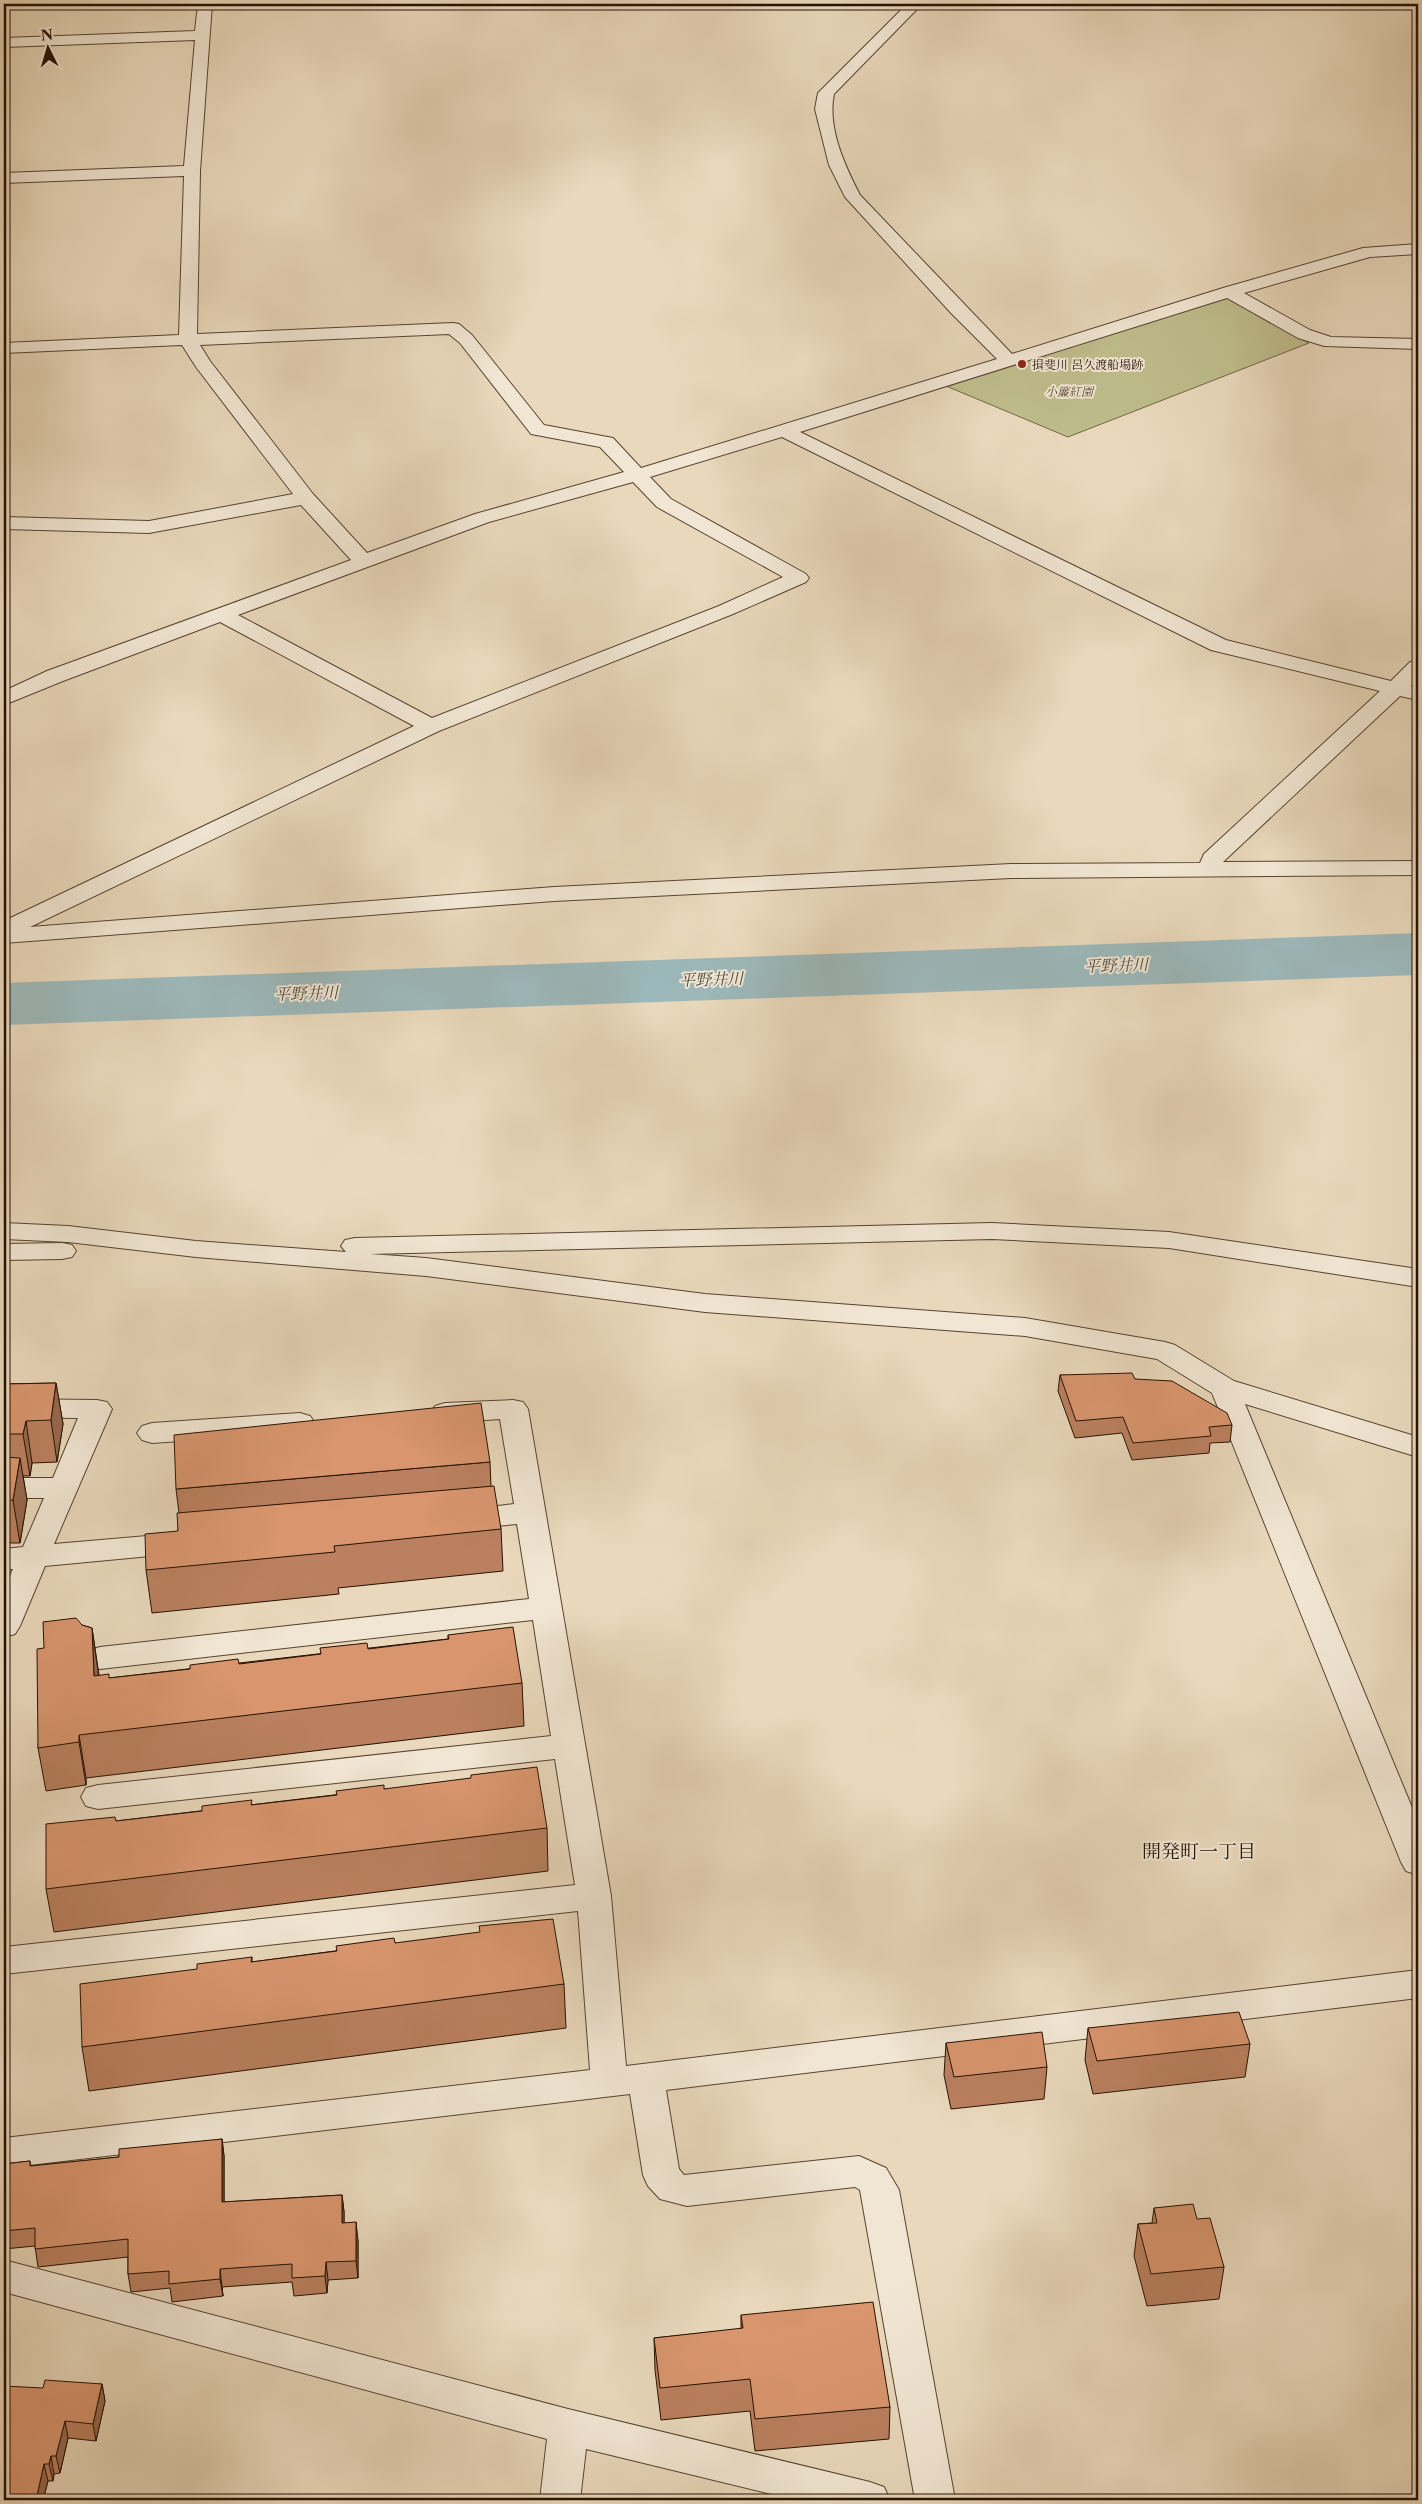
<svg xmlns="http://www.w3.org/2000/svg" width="1422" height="2504" font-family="'Libre Caslon Text','Noto Serif JP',serif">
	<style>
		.green { fill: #bebc8b; stroke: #726647 }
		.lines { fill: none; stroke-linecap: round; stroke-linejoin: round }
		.river { fill: #9cb8ba; fill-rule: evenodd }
		.minor-casing { stroke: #574331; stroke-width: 2 }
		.minor { fill: #f1e6d3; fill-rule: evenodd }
		.wall { fill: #ba805f; stroke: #261103 }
		.shaded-wall { fill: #97684d; stroke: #261103 }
		.building { fill: #d8956e; stroke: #261103 }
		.poi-dot { fill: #8f2418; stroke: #f1e6d3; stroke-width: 2 }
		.labels { text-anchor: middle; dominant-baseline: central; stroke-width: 4; stroke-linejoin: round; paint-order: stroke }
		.far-poi-label { font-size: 12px; fill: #261103; stroke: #f1e6d3; text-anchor: start }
		.far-park-label { font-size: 12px; font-style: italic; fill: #5b4d33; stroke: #f1e6d3 }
		.water-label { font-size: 16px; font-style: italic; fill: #4f4b43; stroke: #f1e6d3 }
		.near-neighbourhood-label { font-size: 19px; fill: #261103; stroke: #f1e6d3 }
	</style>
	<rect width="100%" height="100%" fill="#e9d8bb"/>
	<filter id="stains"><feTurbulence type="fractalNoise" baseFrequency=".004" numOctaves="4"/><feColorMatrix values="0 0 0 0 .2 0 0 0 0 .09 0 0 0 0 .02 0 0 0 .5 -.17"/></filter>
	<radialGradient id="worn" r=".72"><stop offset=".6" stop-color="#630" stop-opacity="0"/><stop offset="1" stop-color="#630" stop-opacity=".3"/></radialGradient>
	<!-- green -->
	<polygon class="green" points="1225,297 1309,343 1068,437 946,386"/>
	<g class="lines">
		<!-- river -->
		<polygon class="river" points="1418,933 1418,975 4,1025 4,983"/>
		<defs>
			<g id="minor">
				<path d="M198 4H212L200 171 197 334 453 323 459 324 472 335 544 425 613 438 641 468 997 359 951 313 845 197 829 165 815 109 818 93 907 4H922L834 94C827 128 845 166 860 195L1012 354 1223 288 1363 248 1418 244V254L1370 257 1244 293 1310 330 1331 337 1418 339V349L1324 346 1298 338 1227 298 800 432 1226 640 1391 681 1410 662 1418 661V678L1411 686 1418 688V700L1400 696 1223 862 1418 861V875L1011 878 554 901 4 943V921L414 726 220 622 63 681 4 705V691L47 671 351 560 301 505 149 533 4 529V517L149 521 293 494 196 367 182 345 4 353V343L179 335 184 176 4 183V173L184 166 195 40 4 47V38L195 31ZM449 334 460 343 531 434 600 447 624 472 475 514 367 553 313 494 210 361 200 345ZM782 437 1211 650 1380 691 1204 854 1200 863 1011 864 554 887 30 927 439 731 733 614 806 582 809 578 806 574 671 499 650 477ZM633 482 657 507 783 577 719 606 432 718 238 615 489 522Z"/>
				<polygon points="4,1223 68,1226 196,1241 346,1252 341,1246 345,1240 355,1238 992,1223 1169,1232 1418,1269 1418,1287 1169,1248 992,1239 370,1254 426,1258 705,1294 1025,1318 1165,1342 1175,1345 1234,1381 1418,1437 1418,1457 1245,1404 1418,1822 1418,1875 1406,1871 1401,1862 1212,1393 1157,1359 1025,1336 705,1312 426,1276 196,1257 68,1242 4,1239"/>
				<polygon points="62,1243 72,1245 76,1251 72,1257 62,1259 4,1260 4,1244"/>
				<polygon points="4,1399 97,1400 107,1402 112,1409 54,1544 182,1533 193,1536 197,1543 193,1550 182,1553 45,1566 20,1626 15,1634 4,1637 4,1590 13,1569 4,1569 4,1549 23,1547 44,1498 4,1498 4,1478 53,1478 78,1418 4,1417"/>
				<polygon points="513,1400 523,1402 528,1409 611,1896 626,2066 1418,1970 1418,1998 666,2090 679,2169 684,2175 859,2156 886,2168 899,2190 955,2500 915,2500 860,2190 855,2187 687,2206 660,2199 648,2186 643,2175 630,2094 4,2168 4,2138 590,2070 578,1911 4,1974 4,1947 575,1885 555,1759 98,1809 86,1806 81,1797 86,1788 98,1785 551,1736 533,1620 100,1669 89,1666 84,1658 89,1650 100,1647 529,1599 517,1524 461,1529 450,1526 446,1519 450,1512 514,1504 500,1419 445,1423 435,1420 430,1413 435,1406 445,1403"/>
				<polygon points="300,1413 310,1416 315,1423 310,1430 300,1433 152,1443 142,1440 137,1433 142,1426 152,1423"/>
				<polygon points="4,2260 568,2409 870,2482 884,2487 890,2500 796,2500 586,2449 580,2500 540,2500 547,2439 4,2292"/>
			</g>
		</defs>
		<!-- minor casing -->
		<use href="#minor" class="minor-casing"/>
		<!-- minor -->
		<use href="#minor" class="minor"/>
	</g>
	<!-- wall -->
	<g class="wall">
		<polygon points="1060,1375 1135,1379 1232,1425 1230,1442 1210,1443 1209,1453 1132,1460 1122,1433 1075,1438 1058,1391"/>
		<polygon points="56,1383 63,1424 57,1462 32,1463 30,1476 23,1476 27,1500 20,1543 4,1543 4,1384"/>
		<polygon points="490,1462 491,1486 501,1529 503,1571 338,1588 339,1594 152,1613 146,1570 178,1531 179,1513 176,1489"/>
		<polygon points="82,1625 92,1628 99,1675 109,1678 448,1639 448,1635 522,1683 524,1726 86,1778 86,1785 46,1791 38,1748 44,1648"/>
		<polygon points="384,1789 547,1828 548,1871 54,1932 46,1889 116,1821"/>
		<polygon points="395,1943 564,1984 566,2028 89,2091 82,2047 252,1957 252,1962"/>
		<polygon points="1088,2028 1250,2044 1245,2077 1093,2094 1085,2060"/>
		<polygon points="946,2043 1047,2067 1044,2099 951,2109 944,2075"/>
		<polygon points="222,2139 224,2156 224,2202 342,2195 344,2212 344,2223 358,2240 358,2278 328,2280 327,2293 294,2296 292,2282 222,2287 223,2296 172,2302 170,2288 131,2292 128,2274 128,2257 38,2267 35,2246 4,2249 4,2164 30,2161 31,2166 119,2157"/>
		<polygon points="1154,2208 1197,2219 1224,2267 1219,2299 1147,2306 1134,2256 1138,2224 1152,2223"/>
		<polygon points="741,2315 890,2407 889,2439 755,2451 750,2411 661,2420 655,2370 654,2338 741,2329"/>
		<polygon points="102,2384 105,2401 96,2441 68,2438 60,2473 54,2474 53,2481 48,2481 43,2500 4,2500 43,2388"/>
	</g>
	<!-- shaded-wall -->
	<g class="shaded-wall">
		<polygon points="56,1383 63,1424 57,1462 51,1420"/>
		<polygon points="26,1421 32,1463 30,1476 23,1434"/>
		<polygon points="20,1458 27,1500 20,1543 13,1500"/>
		<polygon points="92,1628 98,1671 100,1719 94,1676"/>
		<polygon points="79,1735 86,1778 86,1785 79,1742"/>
		<polygon points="222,2139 224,2156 224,2220 222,2202"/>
		<polygon points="342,2195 344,2212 344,2241 342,2223"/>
		<polygon points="356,2222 358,2240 358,2278 356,2261"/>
		<polygon points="326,2262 328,2280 327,2293 325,2276"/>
		<polygon points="220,2269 223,2296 220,2279"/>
		<polygon points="102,2384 105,2401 96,2441 93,2424"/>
		<polygon points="65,2421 68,2438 60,2473 56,2456"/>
		<polygon points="51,2456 54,2474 53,2481 49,2464"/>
		<polygon points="44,2464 48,2481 43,2500 36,2500"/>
	</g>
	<!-- building -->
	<g class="building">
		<polygon points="1132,1373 1135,1379 1172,1381 1227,1413 1232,1425 1209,1427 1211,1436 1133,1443 1123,1417 1076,1421 1060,1375"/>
		<polygon points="56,1383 51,1420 26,1421 23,1434 4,1434 4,1384"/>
		<polygon points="481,1403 490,1462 176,1489 174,1435"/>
		<polygon points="4,1457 20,1458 13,1500 4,1501"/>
		<polygon points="494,1486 501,1529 334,1546 335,1552 146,1570 145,1534 178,1531 177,1513"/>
		<polygon points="76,1618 82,1625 92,1628 94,1676 109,1674 109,1678 190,1669 190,1665 238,1659 239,1664 321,1654 320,1648 367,1643 368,1649 449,1639 448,1635 513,1627 522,1683 79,1735 79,1742 38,1748 37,1649 44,1648 43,1622"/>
		<polygon points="537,1767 547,1828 46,1889 46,1824 115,1817 116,1821 202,1811 202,1806 252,1800 251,1805 337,1795 336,1791 384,1785 384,1789 471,1778 471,1775"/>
		<polygon points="553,1919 564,1984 82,2047 80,1984 197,1969 197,1964 252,1957 251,1962 337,1951 336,1946 394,1938 395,1943 480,1932 479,1926"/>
		<polygon points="1239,2012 1250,2044 1097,2061 1088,2028"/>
		<polygon points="1042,2032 1047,2067 954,2077 946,2043"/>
		<polygon points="222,2139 222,2202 342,2195 342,2223 356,2222 356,2261 326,2262 325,2276 292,2278 292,2264 220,2269 220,2279 169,2284 169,2271 128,2274 128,2239 35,2249 35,2228 4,2231 4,2164 30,2161 30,2166 119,2157 119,2149"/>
		<polygon points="1193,2204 1197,2219 1210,2218 1224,2267 1151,2274 1138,2224 1157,2223 1154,2208"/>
		<polygon points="873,2302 890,2407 755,2419 750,2379 660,2388 654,2338 743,2328 741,2315"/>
		<polygon points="45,2380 102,2384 93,2424 65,2421 56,2456 51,2456 49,2464 44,2464 36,2500 4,2500 4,2386 43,2388"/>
	</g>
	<!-- markers -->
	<circle class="poi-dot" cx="1022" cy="364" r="5"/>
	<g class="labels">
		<!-- far-poi labels -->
		<g class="far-poi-label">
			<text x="1032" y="364">揖斐川 呂久渡船場跡</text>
		</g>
		<!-- far-park labels -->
		<g class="far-park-label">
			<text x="1069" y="391">小簾紅園</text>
		</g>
		<!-- water labels -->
		<g class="water-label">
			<text transform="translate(1116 965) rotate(-2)">平野井川</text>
			<text transform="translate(711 979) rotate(-2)">平野井川</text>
			<text transform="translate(306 993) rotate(-2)">平野井川</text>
		</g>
		<!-- near-neighbourhood labels -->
		<g class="near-neighbourhood-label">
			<text x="1199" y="1851">開発町一丁目</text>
		</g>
	</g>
	<!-- margin -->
	<rect width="1422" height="2504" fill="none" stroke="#e9d8bb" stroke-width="20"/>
	<rect x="5" y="5" width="1412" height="2494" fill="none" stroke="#261103" stroke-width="2.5"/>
	<rect x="10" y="10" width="1402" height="2484" fill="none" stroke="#261103"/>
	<!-- north arrow -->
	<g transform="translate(48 48) rotate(355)" stroke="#f1e6d3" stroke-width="4" paint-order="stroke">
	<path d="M0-4L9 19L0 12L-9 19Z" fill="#261103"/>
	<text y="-8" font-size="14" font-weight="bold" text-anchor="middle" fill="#261103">N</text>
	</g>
	<rect width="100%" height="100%" filter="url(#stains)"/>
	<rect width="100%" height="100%" fill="url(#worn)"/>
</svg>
